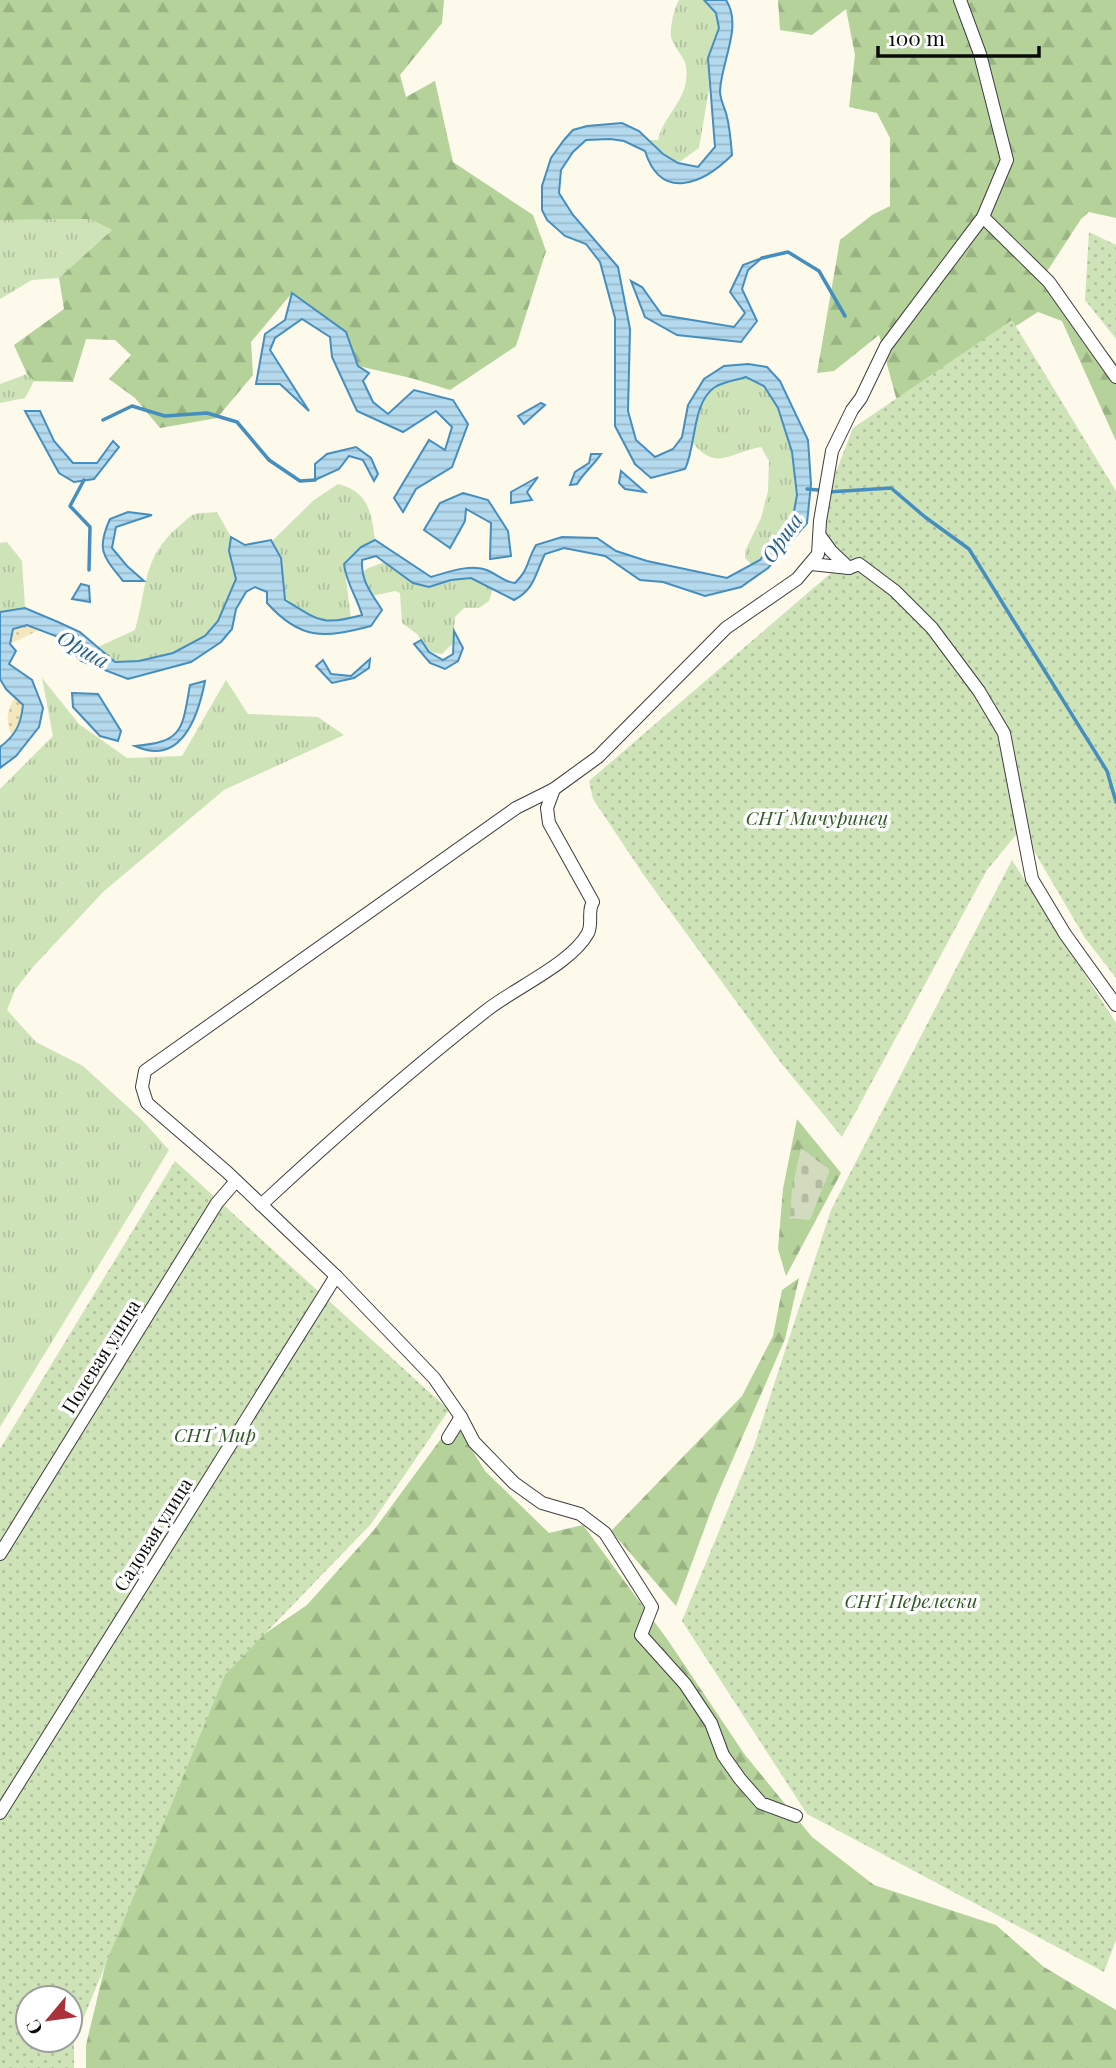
<svg xmlns="http://www.w3.org/2000/svg" width="1116" height="2068" font-family="'Playfair Display',serif">
	<style>
		.grass { fill: url(#grass-tufts) }
		.forest { fill: url(#forest-firs) }
		.sand { fill: url(#sand-dots) }
		.cemetery { fill: url(#cemetery-stones) }
		.garden { fill: url(#garden-dots); fill-rule: evenodd }
		.water { fill: url(#water-rules); stroke: #458ebd; stroke-width: 2 }
		.lines { fill: none; stroke-linecap: round; stroke-linejoin: round }
		.stream { stroke: #458ebd; stroke-width: 3.5 }
		.minor-casing { stroke: #3e3e3e; stroke-width: 14 }
		.minor { stroke: #fff; stroke-width: 12 }
		.labels { text-anchor: middle; dominant-baseline: central; stroke-width: 7; stroke-linejoin: round; paint-order: stroke }
		.park-label { font-size: 19px; font-style: italic; fill: #2f5a23; stroke: #fff }
		.street-label { font-size: 19px; fill: #0b0b0b; stroke: #fff }
		.water-label { font-size: 21px; font-style: italic; fill: #23608e; stroke: #fff }
	</style>
	<defs>
		<pattern id="grass-tufts" width="24" height="20" patternUnits="userSpaceOnUse" patternTransform="scale(1.75)"><rect width="24" height="20" fill="#cfe3b9"/><path d="M3 7l-1-3M5 7V3M7 7l1-3M15 17l-1-3M17 17v-4M19 17l1-3" fill="none" stroke="#b0c19e"/></pattern>
		<pattern id="forest-firs" width="22" height="20" patternUnits="userSpaceOnUse" patternTransform="scale(1.75)"><rect width="22" height="20" fill="#b4d29a"/><path d="M5 1l3.5 6h-7zM16 11l3.5 6h-7z" fill="#99b383"/></pattern>
		<pattern id="sand-dots" width="8" height="8" patternUnits="userSpaceOnUse" patternTransform="scale(1.75)"><rect width="8" height="8" fill="#f3e7bd"/><path d="M2 2h.1M6 6h.1" fill="none" stroke="#cfc5a1" stroke-width="1.8" stroke-linecap="round"/></pattern>
		<pattern id="cemetery-stones" width="16" height="16" patternUnits="userSpaceOnUse" patternTransform="scale(1.75)"><rect width="16" height="16" fill="#d3dbbf"/><path d="M2 7V4a2 2 0 0 1 4 0v3zM10 15v-3a2 2 0 0 1 4 0v3z" fill="#b4bba3"/></pattern>
		<pattern id="garden-dots" width="8" height="8" patternUnits="userSpaceOnUse" patternTransform="scale(1.75)"><rect width="8" height="8" fill="#cfe3b9"/><path d="M2 2h.1M6 6h.1" fill="none" stroke="#b0c19e" stroke-width="1.8" stroke-linecap="round"/></pattern>
		<pattern id="water-rules" width="6" height="5" patternUnits="userSpaceOnUse" patternTransform="scale(1.75)"><rect width="6" height="5" fill="#b5daee"/><path d="M0 2.5h6" fill="none" stroke="#9abacb"/></pattern>
	</defs>
	<rect width="100%" height="100%" fill="#fdf9eb"/>
	<!-- grass -->
	<g class="grass">
		<path d="M679 0H704L716 13 719 28 708 58 709 89 699 148 678 163 663 154 650 140H658C664 113 691 99 686 66 684 56 673 47 671 37 670 27 674 8 679 0Z"/>
		<polygon points="90,219 112,230 59,278 32,280 0,299 0,220"/>
		<polygon points="27,374 34,381 25,398 0,403 0,384"/>
		<path d="M746 377C752 380 761 383 765 387 787 410 804 487 793 516 789 528 763 558 752 565L745 558V551L761 518 768 491 769 461 761 447C731 452 716 472 693 443 695 426 698 398 714 387 723 382 737 380 746 377Z"/>
		<path d="M338 484C369 492 371 512 375 540L361 547 344 564 351 618 330 623 306 613 285 600 281 558 272 541 314 500Z"/>
		<path d="M217 512 231 537 229 551 236 579 218 621 205 636 173 653 139 661 115 662 98 647 135 630C147 589 142 558 178 527 183 523 189 516 195 514 202 512 211 513 217 512Z"/>
		<polygon points="7,542 22,561 25,608 0,612 0,543"/>
		<polygon points="385,562 413,583 428,587 451,580 471,578 493,588 489,601 479,608 464,608 455,617 453,643 442,654 429,652 417,634 402,623 400,593 395,591 372,596 361,574 368,568"/>
		<polygon points="42,678 79,724 127,758 182,756 226,680 248,714 318,717 344,735 224,790 103,892 32,968 15,990 7,1010 36,1042 83,1066 141,1119 169,1150 0,1427 0,789 53,736"/>
	</g>
	<!-- forest -->
	<g class="forest">
		<polygon points="0,0 444,0 442,23 400,75 406,97 435,81 453,162 533,215 546,251 516,346 450,390 411,378 358,366 346,332 292,293 251,342 253,375 217,418 160,428 135,398 109,379 131,355 115,340 86,339 73,382 34,381 27,374 14,345 64,309 59,278 112,230 90,219 0,220"/>
		<polygon points="778,0 1116,0 1116,218 1089,212 1081,219 1044,276 1116,363 1116,441 1062,321 1038,312 897,401 879,335 834,371 817,373 840,240 872,215 890,206 890,138 877,113 849,107 855,55 846,9 812,35 780,30"/>
		<polygon points="797,1119 841,1173 786,1276 778,1249 783,1189"/>
		<polygon points="799,1278 785,1339 715,1500 676,1606 611,1531 742,1396 773,1336 782,1290"/>
		<polygon points="454,1421 485,1471 549,1533 583,1525 667,1639 745,1755 812,1837 874,1885 996,1925 1044,1967 1116,2010 1116,2068 86,2068 86,2045 126,1879 229,1658 307,1605 374,1530"/>
	</g>
	<!-- sand -->
	<g class="sand">
		<polygon points="27,625 39,630 10,644 13,629"/>
		<path d="M15 697 23 705 21 723 13 737C5 721 6 712 15 697Z"/>
	</g>
	<!-- cemetery -->
	<polygon class="cemetery" points="801,1148 830,1170 810,1220 790,1219 792,1189"/>
	<!-- garden -->
	<g class="garden">
		<polygon points="1089,232 1116,245 1116,339 1085,300"/>
		<polygon points="1012,320 1116,491 1116,978 1085,938 1021,829 987,870 842,1137 781,1063 643,874 593,799 589,781 838,567 817,521 853,428"/>
		<polygon points="1012,860 1116,1023 1116,1940 1104,1972 807,1814 682,1621 754,1446 831,1210"/>
		<path d="M175 1161 449 1410 371 1524 225 1675 74 2041V2068H0V1449ZM28 1998H70V2040H28Z"/>
	</g>
	<!-- water -->
	<g class="water">
		<path d="M704 0H726C743 26 721 62 720 91 720 100 725 108 727 117 730 129 731 143 732 155 703 184 661 202 645 151L624 141 610 139 586 140 573 152 561 170 559 193 573 215 618 267 630 329 628 411 636 440 655 457 673 449 682 437 688 405 704 379 724 366 748 364 767 367 780 381 808 440 811 484 807 523 768 568 741 587 705 596 663 582 640 580 605 556 564 548 545 554C535 574 535 589 514 600L471 578 451 580 429 587 413 583 376 556 362 560C361 582 371 592 382 610L371 626C325 638 301 641 267 603V592L255 587 246 592 236 609 232 629 221 642 191 662 128 679 81 661 61 638 27 625 13 629 10 644 16 651 9 664 32 680 43 708 39 727 16 756 0 768V747C16 735 21 724 23 705L6 689 0 679V612L25 608 58 622 80 632 115 662 139 661 173 653 205 636 218 621 236 579 229 551 231 537 245 545 271 540 281 558 285 600C319 621 323 626 362 615 357 597 346 583 344 564L361 547 375 540 431 577C449 572 470 563 489 571 498 575 504 582 515 583 530 568 526 562 536 545L562 537 597 538 616 551 647 561 727 578 760 560 793 517 797 495 792 452 778 408 764 386 746 377C737 380 723 382 715 387 692 402 696 447 685 469L651 478 635 464 615 426V318L600 262 586 244 565 236 547 220 542 210V186L551 158 564 140 573 130 587 126 622 123 639 131 663 154 678 163 698 167 715 147 708 58 719 28 716 13Z"/>
		<polygon points="762,258 748,270 742,289 757,321 741,342 677,335 645,317 631,281 642,287 662,315 734,327 745,313 730,292 743,265"/>
		<polygon points="292,293 346,332 358,366 369,373 363,381 373,402 388,414 414,390 453,400 468,424 452,467 416,489 403,512 394,498 429,440 445,450 452,427 436,411 403,432 357,411 332,357 330,337 302,319 275,338 270,350 309,411 280,384 256,384 265,334 285,320"/>
		<polygon points="541,403 545,405 524,424 518,416"/>
		<polygon points="25,411 40,411 54,441 73,463 97,463 113,441 119,447 94,479 74,482 59,473"/>
		<polygon points="356,447 371,458 378,474 374,481 363,460 349,456 339,469 315,480 315,464 327,454"/>
		<path d="M591 454H601C594 465 584 472 577 484L570 485 575 472 589 463Z"/>
		<polygon points="621,471 645,492 625,489 619,483"/>
		<polygon points="538,477 527,492 532,500 511,503 511,492"/>
		<polygon points="463,493 488,500 508,531 511,556 490,559 491,523 466,509 465,521 450,548 424,530 440,503"/>
		<path d="M128 512 152 515 116 527 112 548 127 566 144 581H123C103 556 96 550 110 519Z"/>
		<polygon points="81,584 89,586 90,602 72,599"/>
		<polygon points="454,631 463,648 458,661 445,669 430,663 414,644 421,640 429,652 443,660 453,654"/>
		<polygon points="370,659 369,668 354,678 332,683 316,666 323,660 331,674 351,676"/>
		<path d="M205 681C198 717 181 767 135 746 184 742 182 729 190 685Z"/>
		<polygon points="72,693 98,694 121,731 118,741 100,736 73,707"/>
	</g>
	<g class="lines">
		<!-- stream -->
		<g class="stream">
			<polyline points="762,258 788,252 819,271 845,316"/>
			<polyline points="103,420 132,406 165,416 207,413 237,422 269,460 300,481 315,480"/>
			<polyline points="84,480 70,506 90,527 89,570"/>
			<polyline points="807,489 818,490"/>
			<polyline points="828,492 891,488 925,517 969,549 1107,771 1116,802"/>
		</g>
		<defs>
			<g id="minor">
				<polyline points="983,217 1049,282 1116,377"/>
				<polyline points="820,536 831,551 849,568 859,564 895,591 932,628 979,691 1004,733 1032,879 1065,934 1116,1005"/>
				<polyline points="811,564 849,568"/>
				<path d="M261 1205C334 1137 408 1072 487 1010 515 988 572 963 588 933 593 923 587 911 593 902L549 823 547 808 554 789"/>
				<polyline points="448,1438 461,1417"/>
				<polyline points="0,1554 217,1203 236,1181"/>
				<polyline points="0,1813 336,1276"/>
				<polyline points="796,1816 761,1803 740,1779 723,1755 711,1723 685,1684 641,1635 652,1607 605,1533 580,1514 542,1503 514,1483 474,1442 461,1417 434,1378 336,1276 227,1172 147,1103 142,1087 145,1071 516,808 554,789 598,757 726,628 797,579 818,554 820,521 832,451 852,410 861,398 886,346 983,217 1007,160 980,54 960,0"/>
			</g>
		</defs>
		<!-- minor casing -->
		<use href="#minor" class="minor-casing"/>
		<!-- minor -->
		<use href="#minor" class="minor"/>
	</g>
	<g class="labels">
		<!-- park labels -->
		<g class="park-label">
			<text x="817" y="817">СНТ Мичуринец</text>
			<text x="215" y="1434">СНТ Мир</text>
			<text x="911" y="1600">СНТ Перелески</text>
		</g>
		<!-- street labels -->
		<g class="street-label">
			<text transform="translate(100 1356) rotate(-58)">Полевая улица</text>
			<text transform="translate(152 1534) rotate(-58)">Садовая улица</text>
		</g>
		<!-- water labels -->
		<g class="water-label">
			<text transform="translate(781 537) rotate(-55)">Орша</text>
			<text transform="translate(84 648) rotate(30)">Орша</text>
		</g>
	</g>
	<!-- north arrow -->
	<g transform="translate(49 2019) rotate(241)"><circle r="33" fill="#ffffff" stroke="#9d9d9d" stroke-width="2"/>
	<path d="M0-5L12 26L0 18L-12 26Z" fill="#aa333a"/>
	<text y="-10" font-size="19" font-weight="bold" text-anchor="middle" fill="#0b0b0b">С</text>
	</g>
	<!-- scale -->
	<path d="M878 46v10h161v-10" fill="none" stroke="#0b0b0b" stroke-width="3.5"/>
	<text x="888" y="46" font-size="21" fill="#0b0b0b" stroke="#ffffff" stroke-width="5" paint-order="stroke">100 m</text>
</svg>
